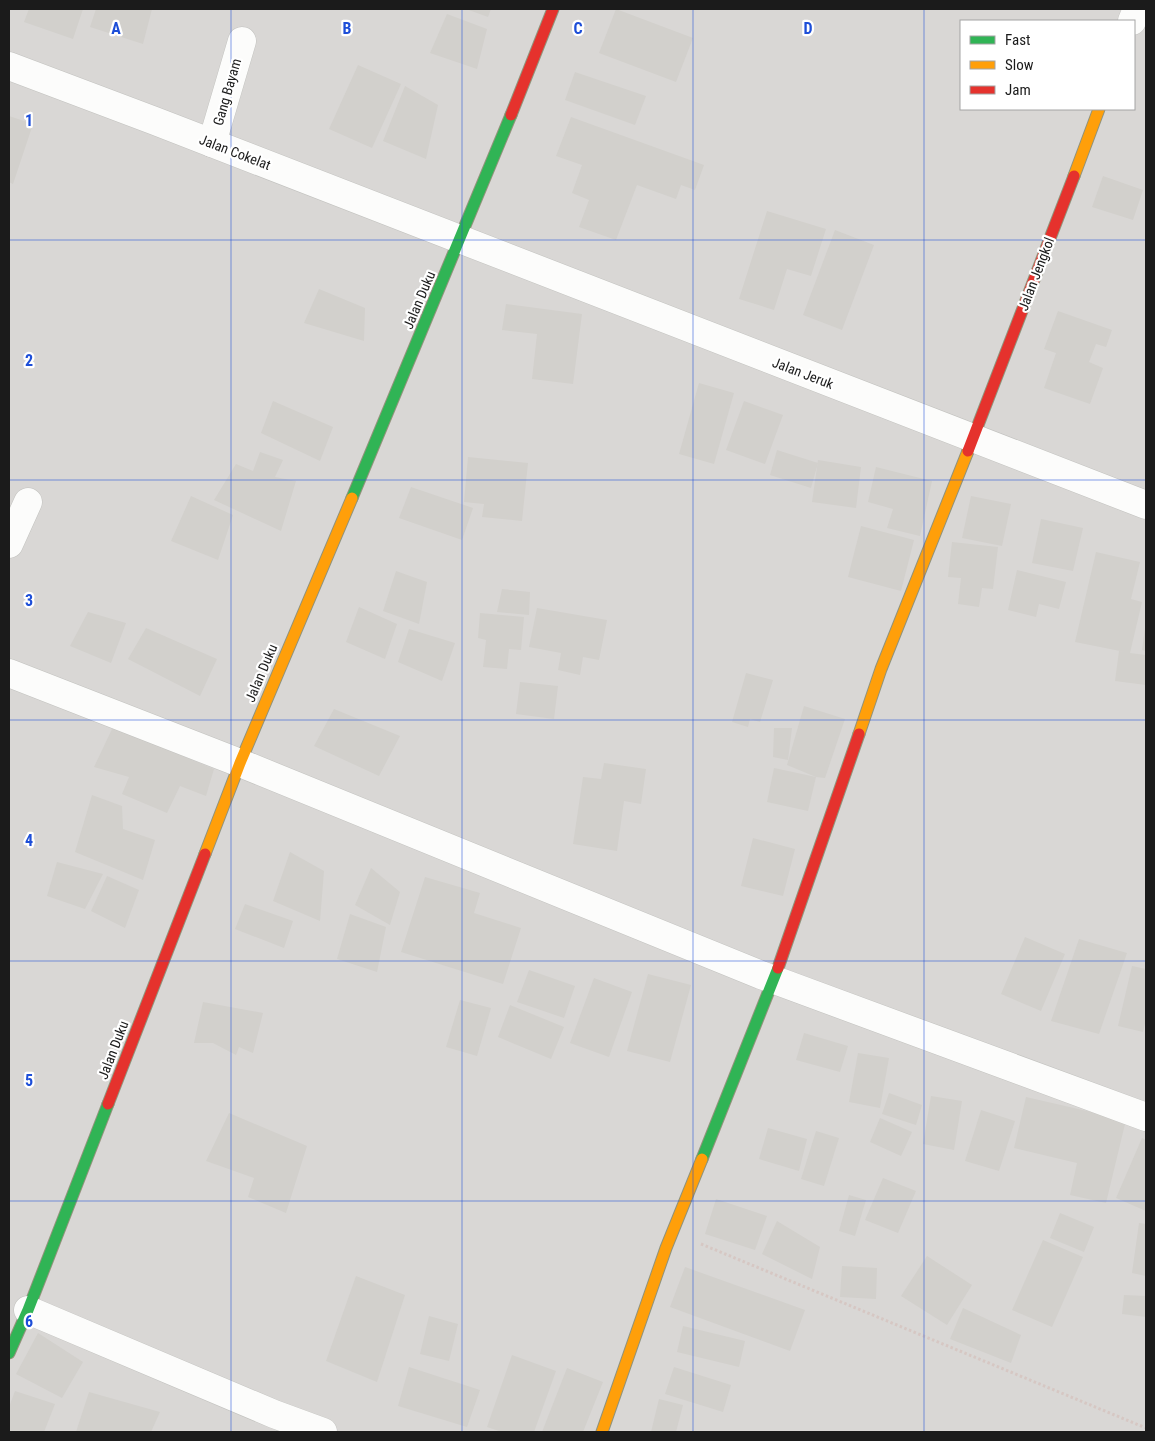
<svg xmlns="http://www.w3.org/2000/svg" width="1155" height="1441" font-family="'Roboto Condensed',sans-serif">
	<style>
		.residential { fill: #d9d7d5; fill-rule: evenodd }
		.building { fill: #d2d0cc }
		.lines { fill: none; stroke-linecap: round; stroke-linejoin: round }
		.street-casing { stroke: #c2c2bf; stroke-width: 29 }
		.fast-casing { stroke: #91937b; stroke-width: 13 }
		.slow-casing { stroke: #91937b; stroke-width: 13 }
		.jam-casing { stroke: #91937b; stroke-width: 13 }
		.path { stroke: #d6c7c3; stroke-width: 3; stroke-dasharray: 2.5 2.5; stroke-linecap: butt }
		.street { stroke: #fcfcfb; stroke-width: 28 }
		.fast { stroke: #30b455; stroke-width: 11 }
		.slow { stroke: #ff9f0a; stroke-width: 11 }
		.jam { stroke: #e5322d; stroke-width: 11 }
		.grid { fill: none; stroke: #1d4ed8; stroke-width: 1; stroke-opacity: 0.55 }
		.labels { text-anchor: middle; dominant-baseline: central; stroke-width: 4.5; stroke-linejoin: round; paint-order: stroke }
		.street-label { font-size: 14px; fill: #1b1b1b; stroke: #fff }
		.grid-label { font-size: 16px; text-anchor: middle; font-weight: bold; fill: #1d4ed8; stroke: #fff; stroke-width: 4.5; stroke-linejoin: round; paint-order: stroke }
	</style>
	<rect width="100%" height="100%" fill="#eae8e3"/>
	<!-- residential -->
	<path class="residential" d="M9 9H1146V1432H9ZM961 21H1134V109H961Z"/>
	<!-- building -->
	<g class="building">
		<polygon points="29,9 83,9 73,39 24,22"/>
		<polygon points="96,9 152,9 143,44 90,27"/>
		<polygon points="466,9 491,9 488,17"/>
		<polygon points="616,9 693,38 676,82 599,53"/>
		<polygon points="447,14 487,29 477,69 430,53"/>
		<polygon points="358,65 401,84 372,148 329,129"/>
		<polygon points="575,72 646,96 635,125 565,100"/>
		<polygon points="405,86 438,105 426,159 383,141"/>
		<polygon points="9,116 33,124 13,184 9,182"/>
		<polygon points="571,117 704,165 695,190 681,185 676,199 637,185 616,240 579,227 589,200 572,193 582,165 556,156"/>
		<polygon points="1103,176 1143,190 1133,220 1092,207"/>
		<polygon points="767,211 826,229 811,276 787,269 774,310 739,299"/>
		<polygon points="835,230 874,245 842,330 803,315"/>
		<polygon points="319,289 365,308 364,341 304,323"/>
		<polygon points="506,304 582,314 573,384 532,379 537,334 502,330"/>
		<polygon points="1058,311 1112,330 1106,347 1096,344 1089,362 1103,368 1090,404 1044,388 1056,353 1044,349"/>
		<polygon points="699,383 734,393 714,464 679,454"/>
		<polygon points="273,401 333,427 320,461 261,433"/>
		<polygon points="744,401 783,415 765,464 726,450"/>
		<polygon points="777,450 818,463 811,488 770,475"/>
		<polygon points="260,452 283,460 275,477 296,481 281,531 214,500 236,464 253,471"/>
		<polygon points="468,457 528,463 522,521 482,517 484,504 464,502"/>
		<polygon points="818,460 861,467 856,508 812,502"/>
		<polygon points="876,467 932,481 920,536 887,528 893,509 868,502"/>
		<polygon points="411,487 473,508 462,540 399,518"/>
		<polygon points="191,496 233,515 218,560 171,541"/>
		<polygon points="971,496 1011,504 1002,546 962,538"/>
		<polygon points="1041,519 1083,528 1073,571 1032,563"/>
		<polygon points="861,526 914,540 901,591 848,577"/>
		<polygon points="952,542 998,547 993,589 982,588 979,607 958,604 961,578 948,577"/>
		<polygon points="1096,552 1140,562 1131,599 1142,602 1130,653 1146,655 1146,685 1115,681 1119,651 1125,652 1075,642"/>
		<polygon points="1017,570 1066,582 1059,609 1039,604 1036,617 1008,610"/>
		<polygon points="396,571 427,582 419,624 383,611"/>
		<polygon points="502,589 530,592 529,615 497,612"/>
		<polygon points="359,607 397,624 385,659 346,642"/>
		<polygon points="537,608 607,620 599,660 583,657 580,675 558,670 561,653 529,647"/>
		<polygon points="88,612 126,623 111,663 70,646"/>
		<polygon points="480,613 524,617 521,650 509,649 507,669 483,667 486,640 478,638"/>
		<polygon points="146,628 217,659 200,696 128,659"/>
		<polygon points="1145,628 1146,628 1146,651 1142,650"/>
		<polygon points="409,629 455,643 442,681 398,662"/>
		<polygon points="746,673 773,680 760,722 750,719 748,727 732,722"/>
		<polygon points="520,682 558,686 554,719 516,714"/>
		<polygon points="804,706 845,719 825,778 816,777 787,765"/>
		<polygon points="334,709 400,736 379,776 314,746"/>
		<polygon points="113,727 214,769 206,796 180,786 167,813 122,794 129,777 94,767"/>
		<polygon points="774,728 792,728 788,760 773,757"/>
		<polygon points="604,763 646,769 641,804 624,801 617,851 573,844 583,777 601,779"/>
		<polygon points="774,768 816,777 808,811 767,802"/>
		<polygon points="92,795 122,806 123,829 155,840 143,880 75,852"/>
		<polygon points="753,838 795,849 783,896 741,886"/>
		<polygon points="290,852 324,871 320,921 273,901"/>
		<polygon points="57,862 103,874 85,909 47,896"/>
		<polygon points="371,868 400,892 390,925 355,905"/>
		<polygon points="107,876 139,890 125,928 91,911"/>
		<polygon points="425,877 480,893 474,913 521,928 503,984 401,952"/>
		<polygon points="245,904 293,921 284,948 235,929"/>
		<polygon points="350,914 386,927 377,972 337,959"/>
		<polygon points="1025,937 1065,954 1041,1011 1001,994"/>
		<polygon points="1079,939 1127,953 1099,1034 1051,1021"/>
		<polygon points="1132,966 1146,969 1146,1019 1143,1032 1118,1026"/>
		<polygon points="529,970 575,986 564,1018 517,1002"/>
		<polygon points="648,974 691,985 670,1062 627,1051"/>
		<polygon points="594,978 632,992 609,1057 570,1043"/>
		<polygon points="460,1000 491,1008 477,1056 446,1047"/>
		<polygon points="203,1002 263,1013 253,1053 239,1047 236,1055 213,1043 194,1043"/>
		<polygon points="510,1005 564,1027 551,1059 498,1037"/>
		<polygon points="804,1033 848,1046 840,1072 796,1060"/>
		<polygon points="858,1053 889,1058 880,1108 849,1102"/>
		<polygon points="889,1093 922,1105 916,1125 882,1114"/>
		<polygon points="931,1096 962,1101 954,1150 923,1144"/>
		<polygon points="1026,1097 1126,1120 1106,1203 1070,1195 1077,1163 1014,1148"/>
		<polygon points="981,1110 1015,1121 999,1171 965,1161"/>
		<polygon points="229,1113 307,1146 286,1213 248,1197 254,1178 206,1161"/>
		<polygon points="880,1118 912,1132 901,1156 870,1142"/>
		<polygon points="768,1128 807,1139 799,1171 759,1159"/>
		<polygon points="816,1131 839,1138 824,1186 801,1179"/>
		<polygon points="1142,1138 1146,1140 1146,1211 1116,1198"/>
		<polygon points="883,1178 916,1191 898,1233 865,1220"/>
		<polygon points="849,1195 866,1200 855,1236 839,1231"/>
		<polygon points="716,1199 767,1216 755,1250 705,1234"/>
		<polygon points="1060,1213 1094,1227 1084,1252 1050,1238"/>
		<polygon points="777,1221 820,1247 812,1279 762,1254"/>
		<polygon points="1139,1223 1146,1224 1146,1276 1132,1273"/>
		<polygon points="1043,1240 1083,1257 1052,1327 1012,1310"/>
		<polygon points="927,1256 972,1285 947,1325 901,1296"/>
		<polygon points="842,1266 877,1268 876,1299 840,1297"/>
		<polygon points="685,1267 805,1310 790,1351 670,1307"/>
		<polygon points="356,1276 405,1295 377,1382 326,1361"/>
		<polygon points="1124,1295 1146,1296 1146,1317 1122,1314"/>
		<polygon points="963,1308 1021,1335 1011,1363 950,1339"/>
		<polygon points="429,1316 458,1324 449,1361 420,1354"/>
		<polygon points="683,1326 745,1341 739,1367 677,1352"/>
		<polygon points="38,1333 83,1362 62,1398 16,1374"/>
		<polygon points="512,1355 556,1371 534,1432 502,1432 487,1427"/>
		<polygon points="409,1367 480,1390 467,1427 398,1406"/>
		<polygon points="674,1367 731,1385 723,1412 665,1394"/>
		<polygon points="567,1368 603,1382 583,1432 542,1432"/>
		<polygon points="15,1391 55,1404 44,1432 9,1432 9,1407"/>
		<polygon points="89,1392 160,1412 151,1432 76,1432"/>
		<polygon points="659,1399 683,1405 676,1432 651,1432"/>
	</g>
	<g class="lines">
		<defs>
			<g id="street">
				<polyline points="1132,21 1137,9"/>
				<polyline points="9,66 155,121 1146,505"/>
				<polyline points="212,143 242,41"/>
				<polyline points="9,544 28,502"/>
				<polyline points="9,673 240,763 761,975 1146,1117"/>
				<polyline points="28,1310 274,1414 323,1432"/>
			</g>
			<g id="fast">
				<polyline points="352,498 511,115"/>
				<polyline points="702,1159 778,968"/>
				<polyline points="9,1353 28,1310 108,1104"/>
			</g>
			<g id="slow">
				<polyline points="1074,176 1099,109"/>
				<polyline points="859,734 881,669 968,451"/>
				<polyline points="205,854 240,763 352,498"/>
				<polyline points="602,1432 666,1248 702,1159"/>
			</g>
			<g id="jam">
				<polyline points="511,115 553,9"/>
				<polyline points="968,451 1074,176"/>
				<polyline points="778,968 859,734"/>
				<polyline points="108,1104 205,854"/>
			</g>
		</defs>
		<!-- street casing -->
		<use href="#street" class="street-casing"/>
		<!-- fast casing -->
		<use href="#fast" class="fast-casing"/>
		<!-- slow casing -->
		<use href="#slow" class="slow-casing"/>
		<!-- jam casing -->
		<use href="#jam" class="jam-casing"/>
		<!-- path -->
		<polyline class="path" points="701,1244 1146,1428"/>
		<!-- street -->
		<use href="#street" class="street"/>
		<!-- fast -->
		<use href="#fast" class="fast"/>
		<!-- slow -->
		<use href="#slow" class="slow"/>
		<!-- jam -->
		<use href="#jam" class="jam"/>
	</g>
	<!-- grid -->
	<path class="grid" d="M231 9V1432M462 9V1432M693 9V1432M924 9V1432M9 240H1146M9 480H1146M9 720H1146M9 961H1146M9 1201H1146"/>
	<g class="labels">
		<!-- street labels -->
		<g class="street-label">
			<text transform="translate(227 92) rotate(-74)">Gang Bayam</text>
			<text transform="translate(235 152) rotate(21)">Jalan Cokelat</text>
			<text transform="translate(1036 274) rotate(-69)">Jalan Jengkol</text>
			<text transform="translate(419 300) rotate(-67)">Jalan Duku</text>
			<text transform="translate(803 373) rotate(21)">Jalan Jeruk</text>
			<text transform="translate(261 673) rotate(-67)">Jalan Duku</text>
			<text transform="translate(113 1050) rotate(-69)">Jalan Duku</text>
		</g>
	</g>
	<g class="grid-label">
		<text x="116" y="34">A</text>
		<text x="347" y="34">B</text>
		<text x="578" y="34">C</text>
		<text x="808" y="34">D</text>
		<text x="29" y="126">1</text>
		<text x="29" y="366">2</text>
		<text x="29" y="606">3</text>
		<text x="29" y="846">4</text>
		<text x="29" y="1086">5</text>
		<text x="29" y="1327">6</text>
	</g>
	<!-- border -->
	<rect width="1155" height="1441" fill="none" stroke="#1b1b1b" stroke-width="20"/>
	<!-- legend -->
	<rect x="960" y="20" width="175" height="90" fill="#ffffff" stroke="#a4a4a4"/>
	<rect x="970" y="36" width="25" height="8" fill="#30b455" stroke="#a4a4a4"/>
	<text x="1005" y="45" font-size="15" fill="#1b1b1b">Fast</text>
	<rect x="970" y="61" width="25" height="8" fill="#ff9f0a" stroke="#a4a4a4"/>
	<text x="1005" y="70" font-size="15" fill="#1b1b1b">Slow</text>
	<rect x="970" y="86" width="25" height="8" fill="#e5322d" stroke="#a4a4a4"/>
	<text x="1005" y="95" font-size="15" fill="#1b1b1b">Jam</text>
</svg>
